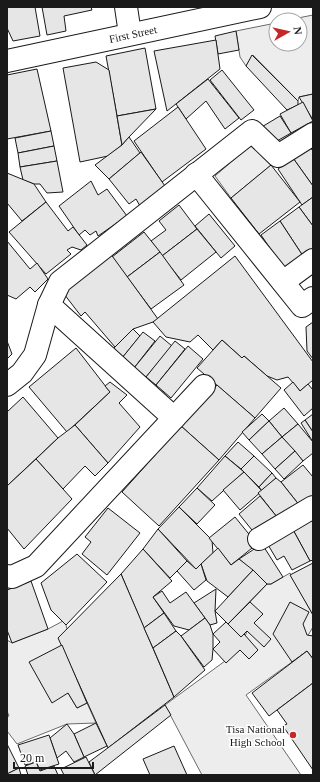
<svg xmlns="http://www.w3.org/2000/svg" width="320" height="782" font-family="Georgia,serif">
	<style>
		.green { fill: #ededed; stroke: #6a6a6a }
		.building { fill: #e6e6e6; stroke: #1a1a1a }
		.lines { fill: none; stroke-linecap: round; stroke-linejoin: round }
		.street-casing { stroke: #1a1a1a; stroke-width: 24 }
		.street { stroke: #fff; stroke-width: 22 }
		.poi-dot { fill: #c62828; stroke: #fff; stroke-width: 1.5 }
		.labels { text-anchor: middle; dominant-baseline: central; stroke-width: 3; stroke-linejoin: round; paint-order: stroke }
		.street-label { font-size: 11px; fill: #1a1a1a; stroke: #fff }
		.poi-label { font-size: 11px; fill: #1a1a1a; stroke: #fff; text-anchor: end }
	</style>
	<rect width="100%" height="100%" fill="#fff"/>
	<!-- green -->
	<g class="green">
		<polygon points="313,15 313,94 299,97 298,101 253,55 246,66 240,57 236,31 276,23 276,44 300,44 300,20 288,20"/>
		<polygon points="254,142 271,165 231,198 215,176"/>
		<polygon points="290,573 313,615 313,627 292,662 246,695 301,775 202,775 165,705 240,650 247,631 250,602 267,584 271,584"/>
		<polygon points="63,621 66,625 67,629 62,645 68,693 77,708 87,703 96,723 67,724 17,744 7,731 7,717 9,716 7,711 7,640 12,643 48,629"/>
	</g>
	<!-- building -->
	<g class="building">
		<polygon points="7,7 35,7 40,36 13,41 7,28"/>
		<polygon points="42,7 91,7 92,10 64,16 66,31 47,35"/>
		<polygon points="236,31 239,50 218,54 215,36"/>
		<polygon points="216,40 220,69 167,111 154,51"/>
		<polygon points="145,48 156,109 117,116 106,56"/>
		<polygon points="252,55 298,101 298,105 287,110 246,66"/>
		<polygon points="96,62 109,70 122,145 108,156 80,162 63,68"/>
		<polygon points="37,69 51,131 7,139 7,75"/>
		<polygon points="222,70 254,110 241,120 210,80"/>
		<polygon points="208,79 239,118 225,129 206,101 186,119 176,104"/>
		<polygon points="313,94 313,120 299,97"/>
		<polygon points="303,102 313,121 291,133 280,114"/>
		<polygon points="178,107 206,149 162,182 134,141"/>
		<polygon points="156,109 129,137 122,145 117,116"/>
		<polygon points="280,116 291,133 270,145 260,128"/>
		<polygon points="51,131 54,146 18,153 15,138"/>
		<polygon points="129,137 140,153 109,179 95,165 122,145"/>
		<polygon points="54,146 57,161 20,167 18,153"/>
		<polygon points="309,146 313,151 313,186 293,158"/>
		<polygon points="141,152 165,186 140,206 136,199 129,204 109,179"/>
		<polygon points="293,158 313,186 313,197 302,205 278,169"/>
		<polygon points="57,161 63,192 47,193 40,184 34,184 23,180 20,167"/>
		<polygon points="271,165 300,202 259,234 231,198"/>
		<polygon points="7,173 34,184 46,202 22,221 7,203"/>
		<polygon points="91,181 98,195 107,189 127,216 98,236 96,231 90,235 85,230 79,235 59,206"/>
		<polygon points="313,197 313,226 299,207"/>
		<polygon points="46,202 68,231 73,227 87,245 81,250 72,247 67,250 71,254 46,274 9,232"/>
		<polygon points="179,205 197,229 162,256 151,241 166,230 159,221"/>
		<polygon points="299,207 313,226 313,248 303,256 280,221"/>
		<polygon points="209,214 235,246 221,258 195,226"/>
		<polygon points="280,221 303,256 285,270 261,235"/>
		<polygon points="197,229 216,252 181,280 162,256"/>
		<polygon points="144,232 160,252 127,277 112,257"/>
		<polygon points="7,241 30,269 37,263 48,279 35,292 30,287 16,299 7,295"/>
		<polygon points="160,252 184,285 151,309 127,277"/>
		<polygon points="110,253 158,319 153,322 133,329 115,347 85,312 81,316 61,290"/>
		<polygon points="235,256 313,362 313,380 300,391 288,377 277,380 267,376 244,356 242,358 222,340 213,350 198,335 190,342 166,337 153,322"/>
		<polygon points="313,322 313,359 307,351 306,327"/>
		<polygon points="133,329 140,336 122,358 112,350"/>
		<polygon points="143,332 155,341 134,368 122,358"/>
		<polygon points="160,336 172,346 146,377 134,368"/>
		<polygon points="222,340 242,358 244,356 281,388 255,418 197,368"/>
		<polygon points="7,341 12,354 7,359"/>
		<polygon points="175,341 185,349 156,385 146,377"/>
		<polygon points="188,346 203,359 171,398 156,385"/>
		<polygon points="76,348 110,392 67,432 29,387"/>
		<polygon points="110,382 127,395 119,403 140,427 108,463 75,425 110,392 105,386"/>
		<polygon points="293,382 300,391 308,384 313,390 313,408 304,416 284,390"/>
		<polygon points="217,385 255,418 219,460 181,426"/>
		<polygon points="23,397 58,438 7,486 7,412"/>
		<polygon points="284,408 298,424 282,437 269,421"/>
		<polygon points="262,414 269,421 249,440 242,432"/>
		<polygon points="313,414 313,432 305,420"/>
		<polygon points="305,420 313,432 313,442 301,423"/>
		<polygon points="269,421 282,437 262,454 249,440"/>
		<polygon points="298,424 313,442 313,453 303,461 282,437"/>
		<polygon points="75,425 108,463 95,476 85,466 63,489 36,459 58,438"/>
		<polygon points="181,426 219,460 159,526 122,492"/>
		<polygon points="282,437 295,451 275,469 262,454"/>
		<polygon points="238,442 254,456 241,469 225,456"/>
		<polygon points="295,451 303,461 284,479 275,469"/>
		<polygon points="225,456 244,472 212,501 197,488"/>
		<polygon points="254,456 272,473 259,487 241,469"/>
		<polygon points="36,459 72,499 24,549 7,528 7,486"/>
		<polygon points="303,465 313,477 313,497 300,506 281,482"/>
		<polygon points="244,472 262,491 240,510 223,490"/>
		<polygon points="272,473 276,478 262,491 259,487"/>
		<polygon points="276,478 281,482 300,506 277,517 258,493"/>
		<polygon points="197,488 215,505 197,524 179,507"/>
		<polygon points="260,496 277,517 256,535 239,514"/>
		<polygon points="179,507 212,540 213,553 196,569 158,529"/>
		<polygon points="108,508 140,533 107,575 82,554 91,542 85,537"/>
		<polygon points="309,516 313,523 313,560 310,561 291,526"/>
		<polygon points="235,517 257,544 231,565 209,538"/>
		<polygon points="291,526 310,561 292,570 284,556 277,560 267,543"/>
		<polygon points="158,529 187,561 170,578 143,549"/>
		<polygon points="262,544 283,577 271,584 267,584 239,559"/>
		<polygon points="218,548 231,565 239,559 253,570 228,597 207,581 201,564"/>
		<polygon points="143,549 172,581 153,597 164,613 144,628 121,574"/>
		<polygon points="77,554 107,582 66,625 51,610 41,583"/>
		<polygon points="187,561 196,569 201,564 206,580 194,590 177,571"/>
		<polygon points="313,563 313,615 290,575"/>
		<polygon points="253,570 267,584 228,624 215,611"/>
		<polygon points="121,574 174,697 108,748 58,638"/>
		<polygon points="31,581 48,629 12,643 7,630 7,590"/>
		<polygon points="216,589 215,611 217,623 210,625 194,603"/>
		<polygon points="162,591 170,603 186,592 205,618 189,630 174,626 153,597"/>
		<polygon points="250,602 263,614 254,623 271,639 264,647 247,631 241,637 228,624"/>
		<polygon points="290,602 309,612 303,624 307,635 313,636 313,659 307,651 292,662 273,634"/>
		<polygon points="164,613 176,631 153,648 144,628"/>
		<polygon points="205,618 210,625 213,634 213,649 212,660 204,667 181,636"/>
		<polygon points="226,622 241,637 244,634 258,650 249,659 240,650 226,663 213,649 220,642 213,634"/>
		<polygon points="176,631 181,636 205,670 174,697 153,648"/>
		<polygon points="62,645 87,703 77,708 68,693 52,703 29,662"/>
		<polygon points="307,651 313,659 313,683 269,716 252,693"/>
		<polygon points="313,683 313,770 283,726 287,724 277,710"/>
		<polygon points="165,705 171,715 95,775 89,762"/>
		<polygon points="96,723 107,746 84,757 74,734"/>
		<polygon points="67,724 74,734 84,757 74,762 66,751 57,758 50,738"/>
		<polygon points="49,735 59,764 40,770 36,762 25,765 18,745"/>
		<polygon points="7,744 19,768 7,774"/>
		<polygon points="174,746 187,775 150,775 143,759"/>
		<polygon points="86,757 95,775 64,775 61,769"/>
		<polygon points="36,762 40,771 54,766 58,775 28,775 25,766"/>
		<polygon points="19,768 21,775 7,775 7,774"/>
	</g>
	<g class="lines">
		<defs>
			<g id="street">
				<polyline points="126,7 130,34"/>
				<polyline points="7,61 260,7"/>
				<polyline points="196,174 302,306 313,298"/>
				<polyline points="283,282 313,260"/>
				<polyline points="49,305 174,418"/>
				<polyline points="7,385 22,373 35,355 49,305 60,282 252,131 278,156 313,134"/>
				<polyline points="259,539 313,507"/>
				<polyline points="7,576 12,577 36,566 204,386"/>
			</g>
		</defs>
		<!-- street casing -->
		<use href="#street" class="street-casing"/>
		<!-- street -->
		<use href="#street" class="street"/>
	</g>
	<!-- markers -->
	<circle class="poi-dot" cx="293" cy="735" r="4"/>
	<g class="labels">
		<!-- street labels -->
		<g class="street-label">
			<text transform="translate(133 34) rotate(-12)">First Street</text>
		</g>
		<!-- poi labels -->
		<g class="poi-label">
			<text x="285" y="729">Tisa National<tspan x="285" dy="13">High School</tspan></text>
		</g>
	</g>
	<!-- border -->
	<rect width="320" height="782" fill="none" stroke="#1a1a1a" stroke-width="16"/>
	<!-- north arrow -->
	<g transform="translate(288 32) rotate(82)"><circle r="19" fill="#ffffff" stroke="#a3a3a3"/>
	<path d="M0-3L7 15L0 10L-7 15Z" fill="#c62828"/>
	<text y="-6" font-size="11" font-weight="bold" text-anchor="middle" fill="#1a1a1a">N</text>
	</g>
	<!-- scale -->
	<path d="M14 762v6h79v-6" fill="none" stroke="#1a1a1a" stroke-width="2"/>
	<text x="20" y="762" font-size="12" fill="#1a1a1a" stroke="#ffffff" stroke-width="3" paint-order="stroke">20 m</text>
</svg>
